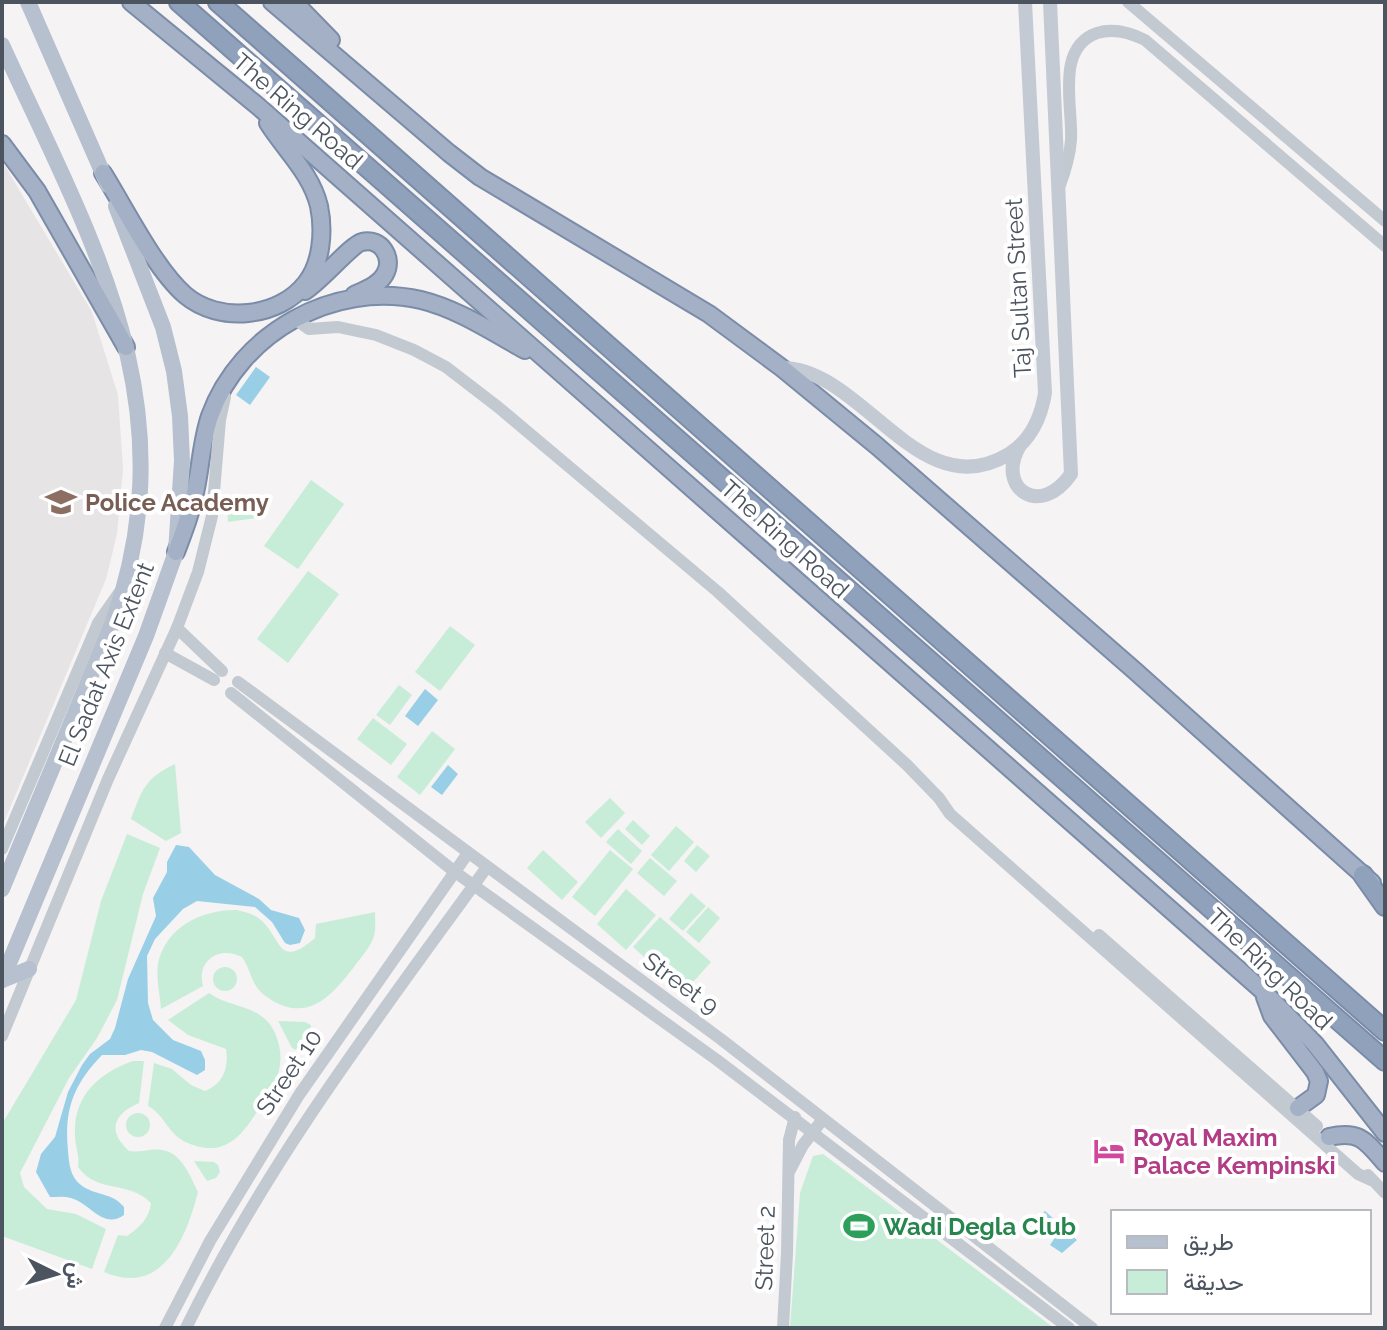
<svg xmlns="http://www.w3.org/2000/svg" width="1387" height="1330" font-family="Raleway,Vazirmatn,sans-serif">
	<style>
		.education { fill: #e6e4e4 }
		.green { fill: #c7edd9 }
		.water { fill: #98cfe6 }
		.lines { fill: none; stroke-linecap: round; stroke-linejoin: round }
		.trunk-casing { stroke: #7b8ca8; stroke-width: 20 }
		.motorway-casing { stroke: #7b8ca8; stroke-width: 22 }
		.tertiary { stroke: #c2c9d0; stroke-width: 12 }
		.secondary { stroke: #c3cad4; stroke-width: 14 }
		.primary { stroke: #b6c0ce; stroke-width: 16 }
		.trunk { stroke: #a3b0c5; stroke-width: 16 }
		.motorway { stroke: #90a1bc; stroke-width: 18 }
		.labels { text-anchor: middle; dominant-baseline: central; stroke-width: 8; stroke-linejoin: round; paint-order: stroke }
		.street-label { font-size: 24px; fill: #4c545f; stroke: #fff }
		.education-label { font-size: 24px; font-weight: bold; fill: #785e54; stroke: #fff; text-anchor: start }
		.hotel-label { font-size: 24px; font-weight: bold; fill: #b23c85; stroke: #fff; text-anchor: start }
		.leisure-label { font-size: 24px; font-weight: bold; fill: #27864d; stroke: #fff; text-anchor: start }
	</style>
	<rect width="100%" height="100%" fill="#f5f3f3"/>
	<!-- education -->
	<polygon class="education" points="2,161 92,312 118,395 123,469 117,534 106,579 2,827"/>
	<!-- green -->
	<g class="green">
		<polygon points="311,480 344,504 298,569 264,546"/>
		<polygon points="262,500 263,517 228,522 227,506"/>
		<polygon points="308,571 339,594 288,663 257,639"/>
		<polygon points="450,626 475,645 440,691 415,672"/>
		<polygon points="399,685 412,695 390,725 376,715"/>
		<polygon points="373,718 407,744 391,765 357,739"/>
		<polygon points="432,731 455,749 420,795 397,777"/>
		<path d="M175 764 181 833 166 841 131 819C142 790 145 778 175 764Z"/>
		<polygon points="610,798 625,813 601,838 585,822"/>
		<polygon points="633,820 650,836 642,845 625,829"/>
		<polygon points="676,826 694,842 669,871 651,855"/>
		<polygon points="618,829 642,851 631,864 606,842"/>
		<polygon points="127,834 160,848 143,894 117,1000 97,1038 69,1078 20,1173 24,1187 47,1209 76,1214 106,1229 92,1269 2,1236 2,1124 76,1000 101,901"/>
		<polygon points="697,845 710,856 696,872 684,861"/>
		<polygon points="543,850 578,882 562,900 527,868"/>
		<polygon points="610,850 633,869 595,916 572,897"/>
		<polygon points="650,858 677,881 664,896 637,873"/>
		<polygon points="626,889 656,915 626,950 597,924"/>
		<polygon points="691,893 706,906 683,931 669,919"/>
		<polygon points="708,907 720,918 699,943 686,932"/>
		<path d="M237 910C245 912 254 914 261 920 282 939 278 970 315 938L316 924 375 912C375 919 376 929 374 936 371 947 360 958 354 967 333 994 310 1022 273 1001 249 987 254 975 242 957 219 945 196 961 203 986L161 1009C160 995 156 978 158 964 165 927 203 909 237 910Z"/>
		<polygon points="660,917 711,962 684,992 633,947"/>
		<circle cx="225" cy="979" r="12"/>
		<path d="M209 993C231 1009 262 1004 275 1033 289 1066 274 1086 257 1112 241 1136 226 1156 193 1145 167 1137 167 1116 148 1106L154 1063 172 1069 191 1085 205 1091C223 1084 229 1068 226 1049L188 1035 168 1020Z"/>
		<polygon points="278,1021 305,1022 311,1025 310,1038 306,1038 305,1047 296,1050 292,1048"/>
		<path d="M133 1061H144L139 1103C113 1114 107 1131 129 1151 140 1153 151 1148 162 1150 182 1153 190 1176 198 1192 186 1239 162 1297 104 1272L118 1235 127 1236C140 1227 149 1219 151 1203 129 1180 97 1194 78 1167 80 1155 75 1147 75 1135 73 1096 99 1073 133 1061Z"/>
		<circle cx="138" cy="1125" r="12"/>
		<polygon points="823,1154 1054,1328 790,1328 800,1193 813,1156"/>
		<polygon points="194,1161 214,1162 218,1165 220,1172 216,1178 207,1181"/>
	</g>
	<!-- water -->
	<g class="water">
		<polygon points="256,367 270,377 250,405 236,395"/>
		<polygon points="425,689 438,700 418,726 405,716"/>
		<polygon points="448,765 458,774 442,795 431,787"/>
		<path d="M176 845 189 847 215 875 259 899 271 910 299 918 305 930 300 943 290 945 285 943 272 922 255 907 197 901 183 909 155 939 147 956 148 1003 153 1020 173 1040 201 1051 205 1060V1070L197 1075 152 1052 141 1050 125 1055H102C73 1085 64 1110 68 1151 69 1163 70 1177 81 1185 95 1196 112 1192 124 1207V1215C103 1230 90 1203 71 1198 64 1196 57 1197 50 1197L36 1172 41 1154 55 1137 68 1092 82 1065 90 1054 110 1039 115 1028 128 979 156 916 153 898 167 872V862Z"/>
		<polygon points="1045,1211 1077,1240 1062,1253 1050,1245 1054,1239 1053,1233 1047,1231 1042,1235 1032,1224"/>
	</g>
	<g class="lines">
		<defs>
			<g id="trunk">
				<polyline points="131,2 259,107 1264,992 1315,1044 1385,1133"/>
				<polyline points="272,2 449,153 480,177 709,314 782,368 877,446 1134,670 1372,883"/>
				<polyline points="294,2 331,40"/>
				<polyline points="2,144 37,191 126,347"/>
				<path d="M103 173C125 208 155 269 185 295 219 324 279 318 306 283 322 263 324 230 319 206 311 173 285 150 268 123"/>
				<path d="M305 291C321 281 352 244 362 242 381 237 394 258 385 274 379 285 365 290 354 295"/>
				<path d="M176 552C184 531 192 510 196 488 201 464 202 439 210 416 240 333 334 280 421 300 458 309 492 332 525 350"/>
				<polyline points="1265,997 1272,1016 1315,1072 1319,1081 1316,1095 1298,1108"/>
				<path d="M1329 1137C1360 1130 1366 1141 1385 1163"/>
			</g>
			<g id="motorway">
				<polyline points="179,2 1385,1061"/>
				<polyline points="218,2 1385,1031"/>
				<polyline points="1363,875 1385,906"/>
			</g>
		</defs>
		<!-- trunk casing -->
		<use href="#trunk" class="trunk-casing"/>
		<!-- motorway casing -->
		<use href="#motorway" class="motorway-casing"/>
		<!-- tertiary -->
		<g class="tertiary">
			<polyline points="1128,2 1385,221"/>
			<path d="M1059 188C1065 172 1070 156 1071 140 1073 106 1055 48 1097 33 1113 28 1131 33 1145 40L1385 246"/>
			<polyline points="295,319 309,329 338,327 376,335 414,350 446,367 498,407 718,592 907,765 939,798 950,814 1358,1174 1371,1180"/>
			<polyline points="177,628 222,671"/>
			<polyline points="165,653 214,680"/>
			<polyline points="238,682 722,1040 1092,1328"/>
			<polyline points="231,693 455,872 717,1060 1069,1328"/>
			<polyline points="2,849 98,623 119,593"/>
			<polyline points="1099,935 1317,1126"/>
			<polyline points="2,1036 108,779 177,628 198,572 212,516 220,420 225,397"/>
			<polyline points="790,1170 803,1145 823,1119"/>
			<polyline points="1368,1175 1385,1193"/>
			<polyline points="165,1328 210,1241 299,1095 468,853"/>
			<path d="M186 1328C267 1162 379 1016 487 867"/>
			<polyline points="783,1328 787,1253 789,1140 795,1117"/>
		</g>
		<!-- secondary -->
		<g class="secondary">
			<path d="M782 368C863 368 919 509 1009 454 1031 440 1041 418 1045 393L1025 2"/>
			<path d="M1019 447C996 488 1040 519 1071 474L1050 2"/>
		</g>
		<!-- primary -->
		<g class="primary">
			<polyline points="28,2 108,185"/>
			<path d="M2 45C91 240 190 403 113 622L2 889"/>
			<polyline points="2,980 146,636 176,552 182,461 180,416 174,371 163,327 116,206"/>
			<polyline points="2,980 29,969"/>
		</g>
		<!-- trunk -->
		<use href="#trunk" class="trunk"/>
		<!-- motorway -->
		<use href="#motorway" class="motorway"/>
	</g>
	<!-- icons -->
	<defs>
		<symbol id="university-bare" viewBox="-9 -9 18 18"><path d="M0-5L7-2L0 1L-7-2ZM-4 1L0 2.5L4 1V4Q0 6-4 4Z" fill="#8d6e63" stroke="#fff" stroke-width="2.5" paint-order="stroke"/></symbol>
		<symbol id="hotel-bare" viewBox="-9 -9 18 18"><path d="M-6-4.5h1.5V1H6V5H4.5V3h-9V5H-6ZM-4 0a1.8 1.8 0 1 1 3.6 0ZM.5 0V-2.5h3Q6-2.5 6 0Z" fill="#d1479c" stroke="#fff" stroke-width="2.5" paint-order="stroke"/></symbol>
		<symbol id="stadium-bare" viewBox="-9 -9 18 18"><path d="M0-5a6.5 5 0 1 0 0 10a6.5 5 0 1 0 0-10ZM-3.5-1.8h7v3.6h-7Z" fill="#2e9e5b" stroke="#fff" stroke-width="2.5" paint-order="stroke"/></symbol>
	</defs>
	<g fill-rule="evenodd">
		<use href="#university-bare" x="39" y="480" width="44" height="44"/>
		<use href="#hotel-bare" x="1087" y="1129" width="44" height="44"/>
		<use href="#stadium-bare" x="837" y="1204" width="44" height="44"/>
	</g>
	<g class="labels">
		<!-- street labels -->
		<g class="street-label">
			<text transform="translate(298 111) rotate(41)">The Ring Road</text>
			<text transform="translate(1018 288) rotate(-93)">Taj Sultan Street</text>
			<text transform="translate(785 539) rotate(42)">The Ring Road</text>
			<text transform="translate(106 664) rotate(-68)">El Sadat Axis Extent</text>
			<text transform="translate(1270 969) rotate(44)">The Ring Road</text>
			<text transform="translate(681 983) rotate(36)">Street 9</text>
			<text transform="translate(289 1072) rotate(-56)">Street 10</text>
			<text transform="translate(765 1248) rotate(-88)">Street 2</text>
		</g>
		<!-- education labels -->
		<g class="education-label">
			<text x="85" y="502">Police Academy</text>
		</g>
		<!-- hotel labels -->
		<g class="hotel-label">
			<text x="1133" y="1137">Royal Maxim<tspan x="1133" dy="28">Palace Kempinski</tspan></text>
		</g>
		<!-- leisure labels -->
		<g class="leisure-label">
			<text x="883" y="1226">Wadi Degla Club</text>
		</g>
	</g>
	<!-- border -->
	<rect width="1387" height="1330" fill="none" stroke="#4c545f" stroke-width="8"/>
	<!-- legend -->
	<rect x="1111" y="1210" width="260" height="104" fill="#ffffff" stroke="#b7bbbf" stroke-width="2"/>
	<rect x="1127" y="1236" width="40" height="12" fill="#b6c0ce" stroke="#b7bbbf" stroke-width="2"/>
	<text x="1183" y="1250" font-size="24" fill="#4c545f">طريق</text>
	<rect x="1127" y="1270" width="40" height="24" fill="#c7edd9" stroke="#b7bbbf" stroke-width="2"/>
	<text x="1183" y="1290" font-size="24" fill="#4c545f">حديقة</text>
	<!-- north arrow -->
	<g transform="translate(56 1274) rotate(95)" stroke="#ffffff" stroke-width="6" paint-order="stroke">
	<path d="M0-6L14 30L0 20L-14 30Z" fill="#4c545f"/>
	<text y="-12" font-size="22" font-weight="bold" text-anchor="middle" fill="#4c545f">ش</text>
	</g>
</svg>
